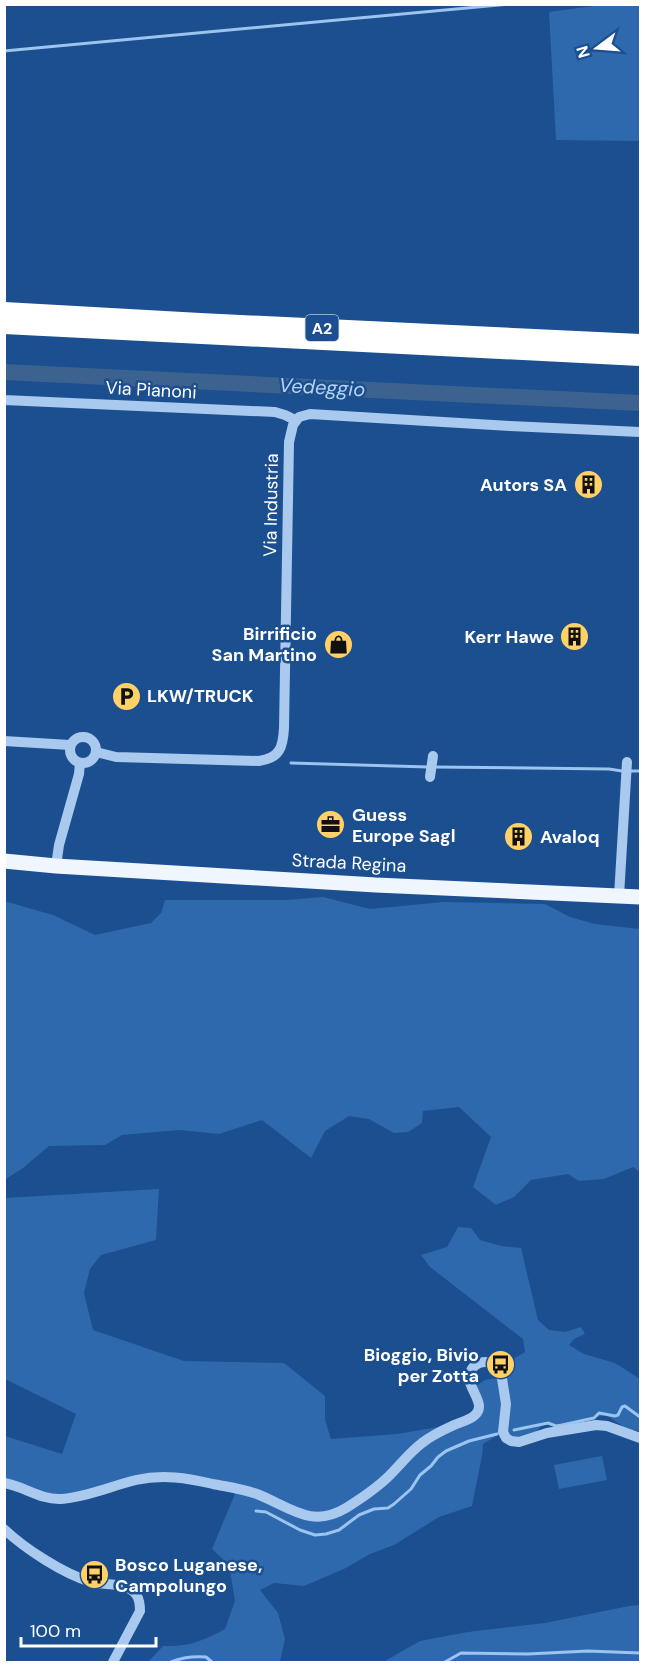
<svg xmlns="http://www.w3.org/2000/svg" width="645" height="1667" font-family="'DM Sans',sans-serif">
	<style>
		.green { fill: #2e69ad }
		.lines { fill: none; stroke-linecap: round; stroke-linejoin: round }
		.stream { stroke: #9cc4f0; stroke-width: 3 }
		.river { stroke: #3c6290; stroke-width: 16 }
		.minor { stroke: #a9c9ee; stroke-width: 10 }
		.major { stroke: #f0f6ff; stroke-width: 15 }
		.highway { stroke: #fff; stroke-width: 18 }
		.labels { text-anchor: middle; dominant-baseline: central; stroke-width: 5; stroke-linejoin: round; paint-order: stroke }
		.shield { fill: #1b4f8f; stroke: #bbcadd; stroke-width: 1.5 }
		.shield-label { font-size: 16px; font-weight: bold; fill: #fff }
		.street-label { font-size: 18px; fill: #fff; stroke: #1b4f8f }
		.poi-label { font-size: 18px; font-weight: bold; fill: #fff; stroke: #1b4f8f; text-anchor: end }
		.water-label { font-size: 20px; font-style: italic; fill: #b5d3f5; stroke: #1b4f8f }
	</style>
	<rect width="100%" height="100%" fill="#1b4f8f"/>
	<!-- green -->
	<g class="green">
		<polygon points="600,5 640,5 640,141 556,140 549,12"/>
		<path d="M323 897 370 909 444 902 545 904 570 917 595 924 640 929V1172L633 1167 604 1179 579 1181 568 1174 531 1180 514 1197 496 1205 473 1187 491 1137 459 1107 423 1111 422 1123 408 1132 394 1133 369 1119 349 1116 325 1131 311 1158 262 1120 219 1134 179 1130 122 1135 105 1145 49 1146 23 1168 6 1179 5 1198 159 1189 156 1240 101 1255 90 1269 84 1293 93 1330 184 1361 284 1363 325 1396V1420L331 1439 397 1434 456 1424 477 1414 472 1388 485 1380 503 1377 508 1367 510 1361 525 1352 523 1339 430 1267 421 1255 447 1247 458 1227 471 1228 480 1240 501 1246 521 1248 538 1320 549 1330 565 1332 581 1327 585 1334 574 1339 569 1345 584 1354 615 1363 640 1379V1431L627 1429 606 1415 557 1425 546 1421 529 1439 519 1442 503 1432 483 1444 482 1456 472 1506 439 1517 394 1545 370 1554 344 1569 304 1586 274 1583 260 1590 278 1613 285 1639 280 1661 283 1662H148L163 1646C188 1647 203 1641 225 1629L235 1601 229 1565 212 1549 237 1489 169 1477 60 1499 5 1483V1436L62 1454 76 1414 5 1379 4 901 53 915 95 935 151 923 161 913 165 900H287Z"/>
		<polygon points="602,1456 607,1480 559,1489 554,1465"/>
		<polygon points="640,1605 640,1662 383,1662 420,1641 468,1632 545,1623 629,1606"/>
	</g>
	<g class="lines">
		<!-- stream -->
		<g class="stream">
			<polyline points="4,51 510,4"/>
			<polyline points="291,763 428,767"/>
			<polyline points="434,767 609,769 622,771"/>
			<polyline points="630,771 640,771"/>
			<polyline points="514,1430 548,1423 556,1426 562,1425 594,1418 599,1413 615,1416 618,1415 622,1407 625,1406 640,1417"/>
			<polyline points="256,1511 266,1512 300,1530 315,1535 326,1534 339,1530 359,1515 374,1509 388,1508 394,1504 411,1489 420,1475 431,1466 438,1457 446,1451 469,1441 497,1434"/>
			<path d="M171 1662C183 1657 193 1656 206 1657L212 1662"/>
			<polyline points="445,1662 461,1653 528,1654 588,1651 640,1653"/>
		</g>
		<!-- river -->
		<polyline class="river" points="4,372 640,403"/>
		<!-- minor -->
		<g class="minor">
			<polyline points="4,400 275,412 285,415 295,420"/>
			<circle cx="83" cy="750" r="13"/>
			<polyline points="4,741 70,745"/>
			<path d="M96 752 116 757 259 761C280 758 283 747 284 728L289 442 293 425 299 417 310 414 510 426 640 432"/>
			<polyline points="430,777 433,756"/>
			<polyline points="56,866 59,845 79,774 80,763"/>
			<polyline points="619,896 627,762"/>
			<path d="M4 1483C24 1486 40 1500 61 1499 87 1497 111 1486 136 1480 163 1474 187 1478 213 1484 228 1487 243 1489 257 1494 290 1507 311 1529 346 1508 362 1498 378 1487 390 1475 401 1464 410 1452 422 1443 432 1435 443 1430 454 1425 461 1422 470 1420 475 1415 488 1404 465 1387 470 1373 475 1358 495 1359 501 1372L506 1404 503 1432 506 1438 511 1441 519 1442 547 1433 596 1425 607 1426 640 1438"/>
			<path d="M4 1529C25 1549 64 1574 91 1582 103 1585 117 1583 128 1588 138 1592 140 1601 140 1611L113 1662"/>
		</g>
		<!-- major -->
		<polyline class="major" points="4,861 56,866 376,885 640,897"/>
		<!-- highway -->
		<g class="highway">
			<polyline points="4,311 200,322 640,343"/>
			<polyline points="4,325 640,357"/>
		</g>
	</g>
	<!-- icons -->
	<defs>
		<symbol id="building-disc" viewBox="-11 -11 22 22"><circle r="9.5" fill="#ffd166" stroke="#1b4f8f"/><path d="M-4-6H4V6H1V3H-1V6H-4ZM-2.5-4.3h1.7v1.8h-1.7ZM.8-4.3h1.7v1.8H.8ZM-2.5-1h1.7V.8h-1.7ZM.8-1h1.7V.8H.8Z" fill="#111"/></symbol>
		<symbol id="shop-disc" viewBox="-11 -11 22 22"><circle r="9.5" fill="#ffd166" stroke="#1b4f8f"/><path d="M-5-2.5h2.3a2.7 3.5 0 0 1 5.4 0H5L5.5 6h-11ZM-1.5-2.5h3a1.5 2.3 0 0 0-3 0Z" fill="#111"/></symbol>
		<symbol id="parking-disc" viewBox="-11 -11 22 22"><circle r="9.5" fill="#ffd166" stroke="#1b4f8f"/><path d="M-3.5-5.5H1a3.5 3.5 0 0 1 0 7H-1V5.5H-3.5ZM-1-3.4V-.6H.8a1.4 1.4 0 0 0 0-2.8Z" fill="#111"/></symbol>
		<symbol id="office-disc" viewBox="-11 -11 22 22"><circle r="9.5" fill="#ffd166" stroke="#1b4f8f"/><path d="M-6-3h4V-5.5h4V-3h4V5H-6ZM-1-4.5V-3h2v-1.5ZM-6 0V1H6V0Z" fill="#111"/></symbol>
		<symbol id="bus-disc" viewBox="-11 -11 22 22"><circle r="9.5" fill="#ffd166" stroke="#1b4f8f"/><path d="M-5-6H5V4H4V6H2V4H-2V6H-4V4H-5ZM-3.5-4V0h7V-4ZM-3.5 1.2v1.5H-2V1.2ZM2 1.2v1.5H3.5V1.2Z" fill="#111"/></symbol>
	</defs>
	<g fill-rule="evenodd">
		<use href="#building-disc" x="572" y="468" width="33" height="33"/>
		<use href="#building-disc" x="558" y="620" width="33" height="33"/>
		<use href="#shop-disc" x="322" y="628" width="33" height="33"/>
		<use href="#parking-disc" x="110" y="680" width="33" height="33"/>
		<use href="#office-disc" x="314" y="808" width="33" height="33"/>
		<use href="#building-disc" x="502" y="820" width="33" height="33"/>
		<use href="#bus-disc" x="484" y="1348" width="33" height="33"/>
		<use href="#bus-disc" x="78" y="1558" width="33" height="33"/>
	</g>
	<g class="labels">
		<!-- shield labels -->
		<rect class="shield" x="305.5" y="315" width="33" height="26" rx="4.5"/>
		<g class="shield-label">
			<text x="322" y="328">A2</text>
		</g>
		<!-- street labels -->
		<g class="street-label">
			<text transform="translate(151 390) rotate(3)">Via Pianoni</text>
			<text transform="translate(271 505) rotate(-89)">Via Industria</text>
			<text transform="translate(349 863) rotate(3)">Strada Regina</text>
		</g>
		<!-- poi labels -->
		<g class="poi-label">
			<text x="567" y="485">Autors SA</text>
			<text x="317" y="634">Birrificio<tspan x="317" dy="21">San Martino</tspan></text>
			<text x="554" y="637">Kerr Hawe</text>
			<text x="147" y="696" text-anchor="start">LKW/TRUCK</text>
			<text x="352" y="815" text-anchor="start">Guess<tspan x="352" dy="21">Europe Sagl</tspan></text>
			<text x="540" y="837" text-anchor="start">Avaloq</text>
			<text x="479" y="1355">Bioggio, Bivio<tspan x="479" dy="21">per Zotta</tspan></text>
			<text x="115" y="1565" text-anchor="start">Bosco Luganese,<tspan x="115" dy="21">Campolungo</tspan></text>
		</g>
		<!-- water labels -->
		<g class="water-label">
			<text transform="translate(322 387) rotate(3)">Vedeggio</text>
		</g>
	</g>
	<!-- border -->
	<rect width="645" height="1667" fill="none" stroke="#ffffff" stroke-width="12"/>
	<!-- north arrow -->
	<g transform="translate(597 48) rotate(254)" stroke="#1b4f8f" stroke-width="4.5" paint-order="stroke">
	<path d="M0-4.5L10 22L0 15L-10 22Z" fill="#ffffff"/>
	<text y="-9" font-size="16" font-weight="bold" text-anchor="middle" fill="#ffffff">N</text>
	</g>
	<!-- scale -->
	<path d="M21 1637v9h135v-9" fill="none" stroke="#ffffff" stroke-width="3"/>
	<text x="30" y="1637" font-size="18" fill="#ffffff" stroke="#1b4f8f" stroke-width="4.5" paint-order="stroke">100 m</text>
</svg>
